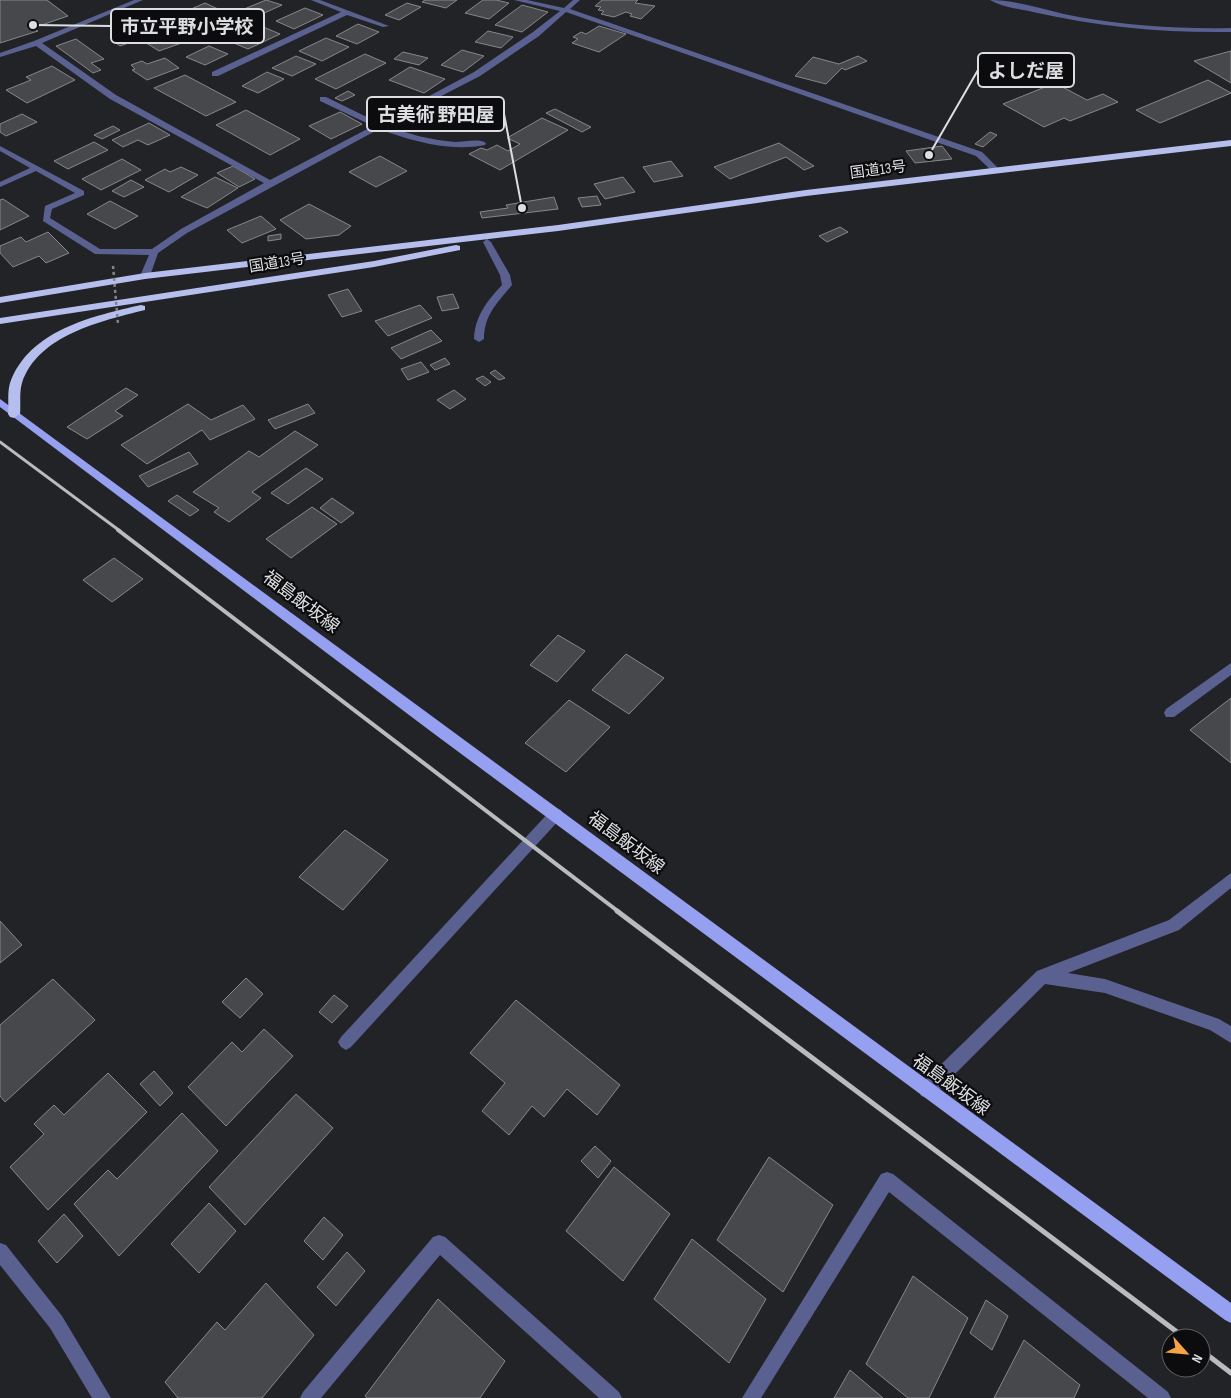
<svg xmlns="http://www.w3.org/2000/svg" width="1231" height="1398" font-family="'Sofia Sans Condensed','Noto Sans JP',sans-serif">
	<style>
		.building { fill: #47484c; stroke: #86878c }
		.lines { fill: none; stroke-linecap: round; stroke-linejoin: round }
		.minor { fill: #5a6191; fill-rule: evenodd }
		.major { fill: #95a0f0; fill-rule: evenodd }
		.highway { fill: #b6beee; fill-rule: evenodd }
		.rail-far2 { stroke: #babbbe; stroke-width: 3 }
		.rail-far1 { stroke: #babbbe; stroke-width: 4 }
		.rail { stroke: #babbbe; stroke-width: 5 }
		.path-bridge { stroke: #848588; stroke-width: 2.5; stroke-dasharray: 3 3; stroke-linecap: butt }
		.labels { text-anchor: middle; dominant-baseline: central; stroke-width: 4.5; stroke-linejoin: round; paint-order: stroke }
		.far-street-label { font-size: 15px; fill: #dddee1; stroke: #0c0c0e }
		.street-label { font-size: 18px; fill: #dddee1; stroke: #0c0c0e }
		.leader { fill: none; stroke: #dddee1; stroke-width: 2 }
		.callout-dot { fill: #dddee1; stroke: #0c0c0e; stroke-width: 2 }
		.callout { fill: #0c0c0e; stroke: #dddee1; stroke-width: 2 }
		.callout-label { font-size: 19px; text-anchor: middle; font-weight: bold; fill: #dddee1 }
	</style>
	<rect width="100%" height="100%" fill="#222327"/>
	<!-- building -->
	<g class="building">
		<polygon points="0,0 47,0 68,16 33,28 38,31 0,43"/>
		<polygon points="266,0 282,5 251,19 237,12"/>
		<polygon points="425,0 457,0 446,8 422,2"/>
		<polygon points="483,0 496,0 509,3 489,19 465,13"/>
		<polygon points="602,0 638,0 635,3 655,6 641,19 630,16 632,14 626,12 614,17 601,14 604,11 598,10 601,7 595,6"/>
		<polygon points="205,3 218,9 195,19 182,13"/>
		<polygon points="407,3 421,7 399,20 385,15"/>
		<polygon points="522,5 548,12 522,32 495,25"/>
		<polygon points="305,8 323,15 294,29 276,21"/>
		<polygon points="187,22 207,34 159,51 140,39"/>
		<polygon points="358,24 379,32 357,44 336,36"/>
		<polygon points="261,26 280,34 248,49 229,41"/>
		<polygon points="599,26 626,34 599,52 572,43 578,39 573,37 581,32 586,34"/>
		<polygon points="488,31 513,37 501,48 475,42"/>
		<polygon points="128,34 137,40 120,46 112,40"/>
		<polygon points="326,38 349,47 322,61 299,51"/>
		<polygon points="76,39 104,59 91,63 101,70 93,73 56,46"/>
		<polygon points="209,46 228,54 205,65 186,57"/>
		<polygon points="462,50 484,56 463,72 441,65"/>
		<polygon points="1231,51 1231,83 1194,61"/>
		<polygon points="403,52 428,58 419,65 394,59"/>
		<polygon points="365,54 386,63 336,89 315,79"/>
		<polygon points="296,56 316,64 292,76 272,68"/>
		<polygon points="858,56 867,61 845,70 842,68 826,84 795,76 813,57 839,64"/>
		<polygon points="165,58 179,68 147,80 132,70 135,69 131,65 142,61 147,64"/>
		<polygon points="52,66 75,80 27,103 6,90 31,80 26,77"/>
		<polygon points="410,67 445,79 424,93 389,80"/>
		<polygon points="267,72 284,79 258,93 242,86"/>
		<polygon points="185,75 236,102 206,116 154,88"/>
		<polygon points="1208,80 1231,93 1160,123 1136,110"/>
		<polygon points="1055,83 1087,100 1103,94 1118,102 1070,121 1064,118 1044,127 1003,104"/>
		<polygon points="348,91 355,95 342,101 335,98"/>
		<polygon points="555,109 591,127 582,132 546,113"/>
		<polygon points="246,110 300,139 270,155 216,125"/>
		<polygon points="340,112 362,124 331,139 309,126"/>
		<polygon points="22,114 37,122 6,136 0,132 0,124"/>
		<polygon points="542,118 568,130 500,170 469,154 481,148 487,150 497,145 508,151 520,144 507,138"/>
		<polygon points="149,123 170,135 148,145 138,140 123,147 112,140"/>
		<polygon points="113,126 120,130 102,139 94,135"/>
		<polygon points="990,132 997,135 983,147 975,144"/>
		<polygon points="94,142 108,150 68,169 54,161"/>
		<polygon points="779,143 814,166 804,170 786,157 730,179 714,167"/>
		<polygon points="942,146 952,159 915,163 906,151"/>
		<polygon points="380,156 407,171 376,187 349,172"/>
		<polygon points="122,159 141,170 101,190 82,179"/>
		<polygon points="671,161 683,176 654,182 643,167"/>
		<polygon points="233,166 255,179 239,187 217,173"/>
		<polygon points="181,167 198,175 169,192 145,180 165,169 170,172"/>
		<polygon points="215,177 238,188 207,208 181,197"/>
		<polygon points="623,177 635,192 605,199 594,184"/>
		<polygon points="131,180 144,187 124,197 112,191"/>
		<polygon points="597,196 601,205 582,207 578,198"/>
		<polygon points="554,197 558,209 482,218 480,212 508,208 506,205"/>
		<polygon points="3,199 29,216 0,230 0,200"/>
		<polygon points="110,201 138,216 115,229 87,214"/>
		<polygon points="309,204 351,226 339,235 306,239 280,220"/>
		<polygon points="261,216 276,229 242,243 227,230"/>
		<polygon points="840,227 848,232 827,242 819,236"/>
		<polygon points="48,232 69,253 46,263 39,256 13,267 0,253 0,246 21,237 26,242"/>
		<polygon points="281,234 281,239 268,241 268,236"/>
		<polygon points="348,289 362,311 342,317 328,295"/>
		<polygon points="453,294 459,308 442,311 437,297"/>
		<polygon points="420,305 432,318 388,336 375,321"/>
		<polygon points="431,330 442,341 401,359 391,348"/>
		<polygon points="445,358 450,364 435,370 430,365"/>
		<polygon points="421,362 429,372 408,380 401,369"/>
		<polygon points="495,370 505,378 499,380 490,373"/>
		<polygon points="483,376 491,382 485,386 476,379"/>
		<polygon points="126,388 138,395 115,411 123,416 87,439 67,427"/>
		<polygon points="454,390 466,399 450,409 437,400"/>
		<polygon points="188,404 211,420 243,405 255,419 210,440 202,430 147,464 121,445"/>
		<polygon points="308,404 315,413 275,429 268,420"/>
		<polygon points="295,431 318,445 252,492 261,498 229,522 214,512 219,508 193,492 249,451 259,457"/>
		<polygon points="189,452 198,464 148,487 139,476"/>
		<polygon points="306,468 323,479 288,504 271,493"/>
		<polygon points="177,495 199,510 190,516 168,501"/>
		<polygon points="332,498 354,513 341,523 320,508"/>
		<polygon points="312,507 337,524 291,558 266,539"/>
		<polygon points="114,558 143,579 112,602 83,580"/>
		<polygon points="558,635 585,651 557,682 530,665"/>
		<polygon points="626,654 664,678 629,714 592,690"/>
		<polygon points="1231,698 1231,763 1190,730"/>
		<polygon points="569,700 610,727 566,772 525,743"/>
		<polygon points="345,830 388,860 343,910 299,877"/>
		<polygon points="0,921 22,945 0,963"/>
		<polygon points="246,978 263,994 240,1018 222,1002"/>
		<polygon points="53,979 95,1020 5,1102 0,1096 0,1025"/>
		<polygon points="334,995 348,1006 332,1023 319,1012"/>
		<polygon points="516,1000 620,1085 597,1115 567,1089 544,1117 532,1106 509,1135 482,1111 505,1083 470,1053"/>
		<polygon points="264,1029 293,1056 226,1126 188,1087 232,1042 242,1052"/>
		<polygon points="154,1071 173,1093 160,1106 140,1084"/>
		<polygon points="108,1073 147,1112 48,1210 10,1167 44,1134 34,1124 54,1105 64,1115"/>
		<polygon points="296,1094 333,1128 245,1225 209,1187"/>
		<polygon points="182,1113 218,1151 119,1256 74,1204 108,1170 117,1179"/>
		<polygon points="595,1146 611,1161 598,1178 581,1161"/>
		<polygon points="769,1157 833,1205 783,1292 717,1240"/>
		<polygon points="614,1167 670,1214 623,1281 566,1231"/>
		<polygon points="209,1203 236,1231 199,1273 171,1244"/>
		<polygon points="64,1214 83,1236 57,1263 38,1241"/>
		<polygon points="324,1217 343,1235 323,1260 304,1241"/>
		<polygon points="692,1239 766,1299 729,1363 654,1299"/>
		<polygon points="347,1252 365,1271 336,1306 317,1287"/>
		<polygon points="913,1276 968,1318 929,1398 908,1398 866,1364"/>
		<polygon points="266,1283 314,1335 262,1398 178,1398 165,1382 217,1322 225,1330"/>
		<polygon points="438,1299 505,1361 480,1398 367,1398 365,1396"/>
		<polygon points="986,1300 1008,1316 992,1350 970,1333"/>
		<polygon points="1024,1340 1080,1385 1074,1398 994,1398"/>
		<polygon points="850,1370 883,1398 834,1398"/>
	</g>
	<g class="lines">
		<!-- minor -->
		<g class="minor">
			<path d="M134 0H143L42 43 116 95 270 180 373 126 320 101V97H326L379 123 474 72 533 32 560 11 514 0H527L564 8 573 0H580L570 9 982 152 1001 171 994 173 976 156 566 12 539 36 480 76 385 125C408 134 430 140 455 142 464 142 479 138 486 143L485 145C449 152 412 141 379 129L187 233 158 253 150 276 145 279 140 276 149 255 95 254 43 221 45 206 75 193 36 171 0 187V182L30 168 0 151V146L84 191V195L52 209 50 218 100 249H152L181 229 264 183 110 99 36 46 0 57V53L34 41Z"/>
			<polygon points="311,0 320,0 389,26 383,27 347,15 218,76 212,76 212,72 341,12"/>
			<path d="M990 0C1018 0 1051 12 1079 17 1129 26 1180 29 1231 28V32C1164 33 1099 27 1033 12 1020 9 1001 7 990 0Z"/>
			<path d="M487 239 491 242 510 275 512 285C497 303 484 315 484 339L479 342 474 339C475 316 487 301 502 285L500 275 483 242Z"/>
			<polygon points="1231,663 1231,675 1174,717 1166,717 1164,713 1166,709"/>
			<polygon points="556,808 561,810 563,814 561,818 351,1047 346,1050 341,1047 338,1042 341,1037 551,810"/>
			<polygon points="1231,873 1231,888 1179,930 1068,973 1105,979 1219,1019 1231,1026 1231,1043 1210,1030 1105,993 1045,984 933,1096 927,1098 921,1096 919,1090 921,1084 1037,971 1169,920"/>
			<polygon points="887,1172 893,1174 1168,1392 1171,1398 1148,1398 889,1192 761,1398 742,1398 881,1174"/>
			<polygon points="439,1235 445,1237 619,1392 622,1398 599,1398 440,1255 321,1398 300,1398 303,1392 433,1237"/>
			<polygon points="0,1243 6,1245 62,1316 111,1398 92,1398 50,1328 0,1265"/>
		</g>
		<!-- major -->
		<polygon class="major" points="0,399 1231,1303 1231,1323 1225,1320 433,733 0,407"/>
		<!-- highway -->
		<g class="highway">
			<polygon points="1231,140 1231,146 806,196 558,231 145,279 0,303 0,297 145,273 558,225 806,190"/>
			<polygon points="456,245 460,246 460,250 374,267 0,324 0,318 374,261"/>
			<path d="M141 305 145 306V310C101 321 38 335 22 383 19 393 21 404 20 414L14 418 10 417 8 414C9 404 7 393 10 383 29 330 93 316 141 305Z"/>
		</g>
		<!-- rail-far2 -->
		<polyline class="rail-far2" points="0,442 120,531"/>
		<!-- rail-far1 -->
		<polyline class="rail-far1" points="118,530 619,912"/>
		<!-- rail -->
		<g class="rail">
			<polyline points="617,911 1185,1338"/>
			<polyline points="1201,1350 1231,1373"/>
		</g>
		<!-- path-bridge -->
		<polyline class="path-bridge" points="113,266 118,324"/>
	</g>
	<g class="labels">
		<!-- far-street labels -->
		<g class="far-street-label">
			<text transform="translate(878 170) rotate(-7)">国道13号</text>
			<text transform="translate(277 263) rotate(-9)">国道13号</text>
		</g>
		<!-- street labels -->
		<g class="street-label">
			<text transform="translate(301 602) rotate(37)">福島飯坂線</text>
			<text transform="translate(626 843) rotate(37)">福島飯坂線</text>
			<text transform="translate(951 1085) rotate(36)">福島飯坂線</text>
		</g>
	</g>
	<!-- callouts -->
	<path class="leader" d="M33 25L111 26M929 155L978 70M522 208L504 114"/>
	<g class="callout-dot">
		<circle cx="33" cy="25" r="5"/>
		<circle cx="929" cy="155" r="5"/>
		<circle cx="522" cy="208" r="5"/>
	</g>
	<g class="callout">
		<rect x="111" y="9" width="153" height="34" rx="5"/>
		<rect x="978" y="53" width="96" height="34" rx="5"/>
		<rect x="367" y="97" width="137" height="34" rx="5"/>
	</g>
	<g class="callout-label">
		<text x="187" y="33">市立平野小学校</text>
		<text x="1026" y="77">よしだ屋</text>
		<text x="436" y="121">古美術 野田屋</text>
	</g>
	<!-- north arrow -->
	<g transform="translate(1186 1353) rotate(117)"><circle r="24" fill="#0c0c0e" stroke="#606062"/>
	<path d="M0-4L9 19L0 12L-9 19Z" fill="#f4a444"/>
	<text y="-8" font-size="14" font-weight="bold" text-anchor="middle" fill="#dddee1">N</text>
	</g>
</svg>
